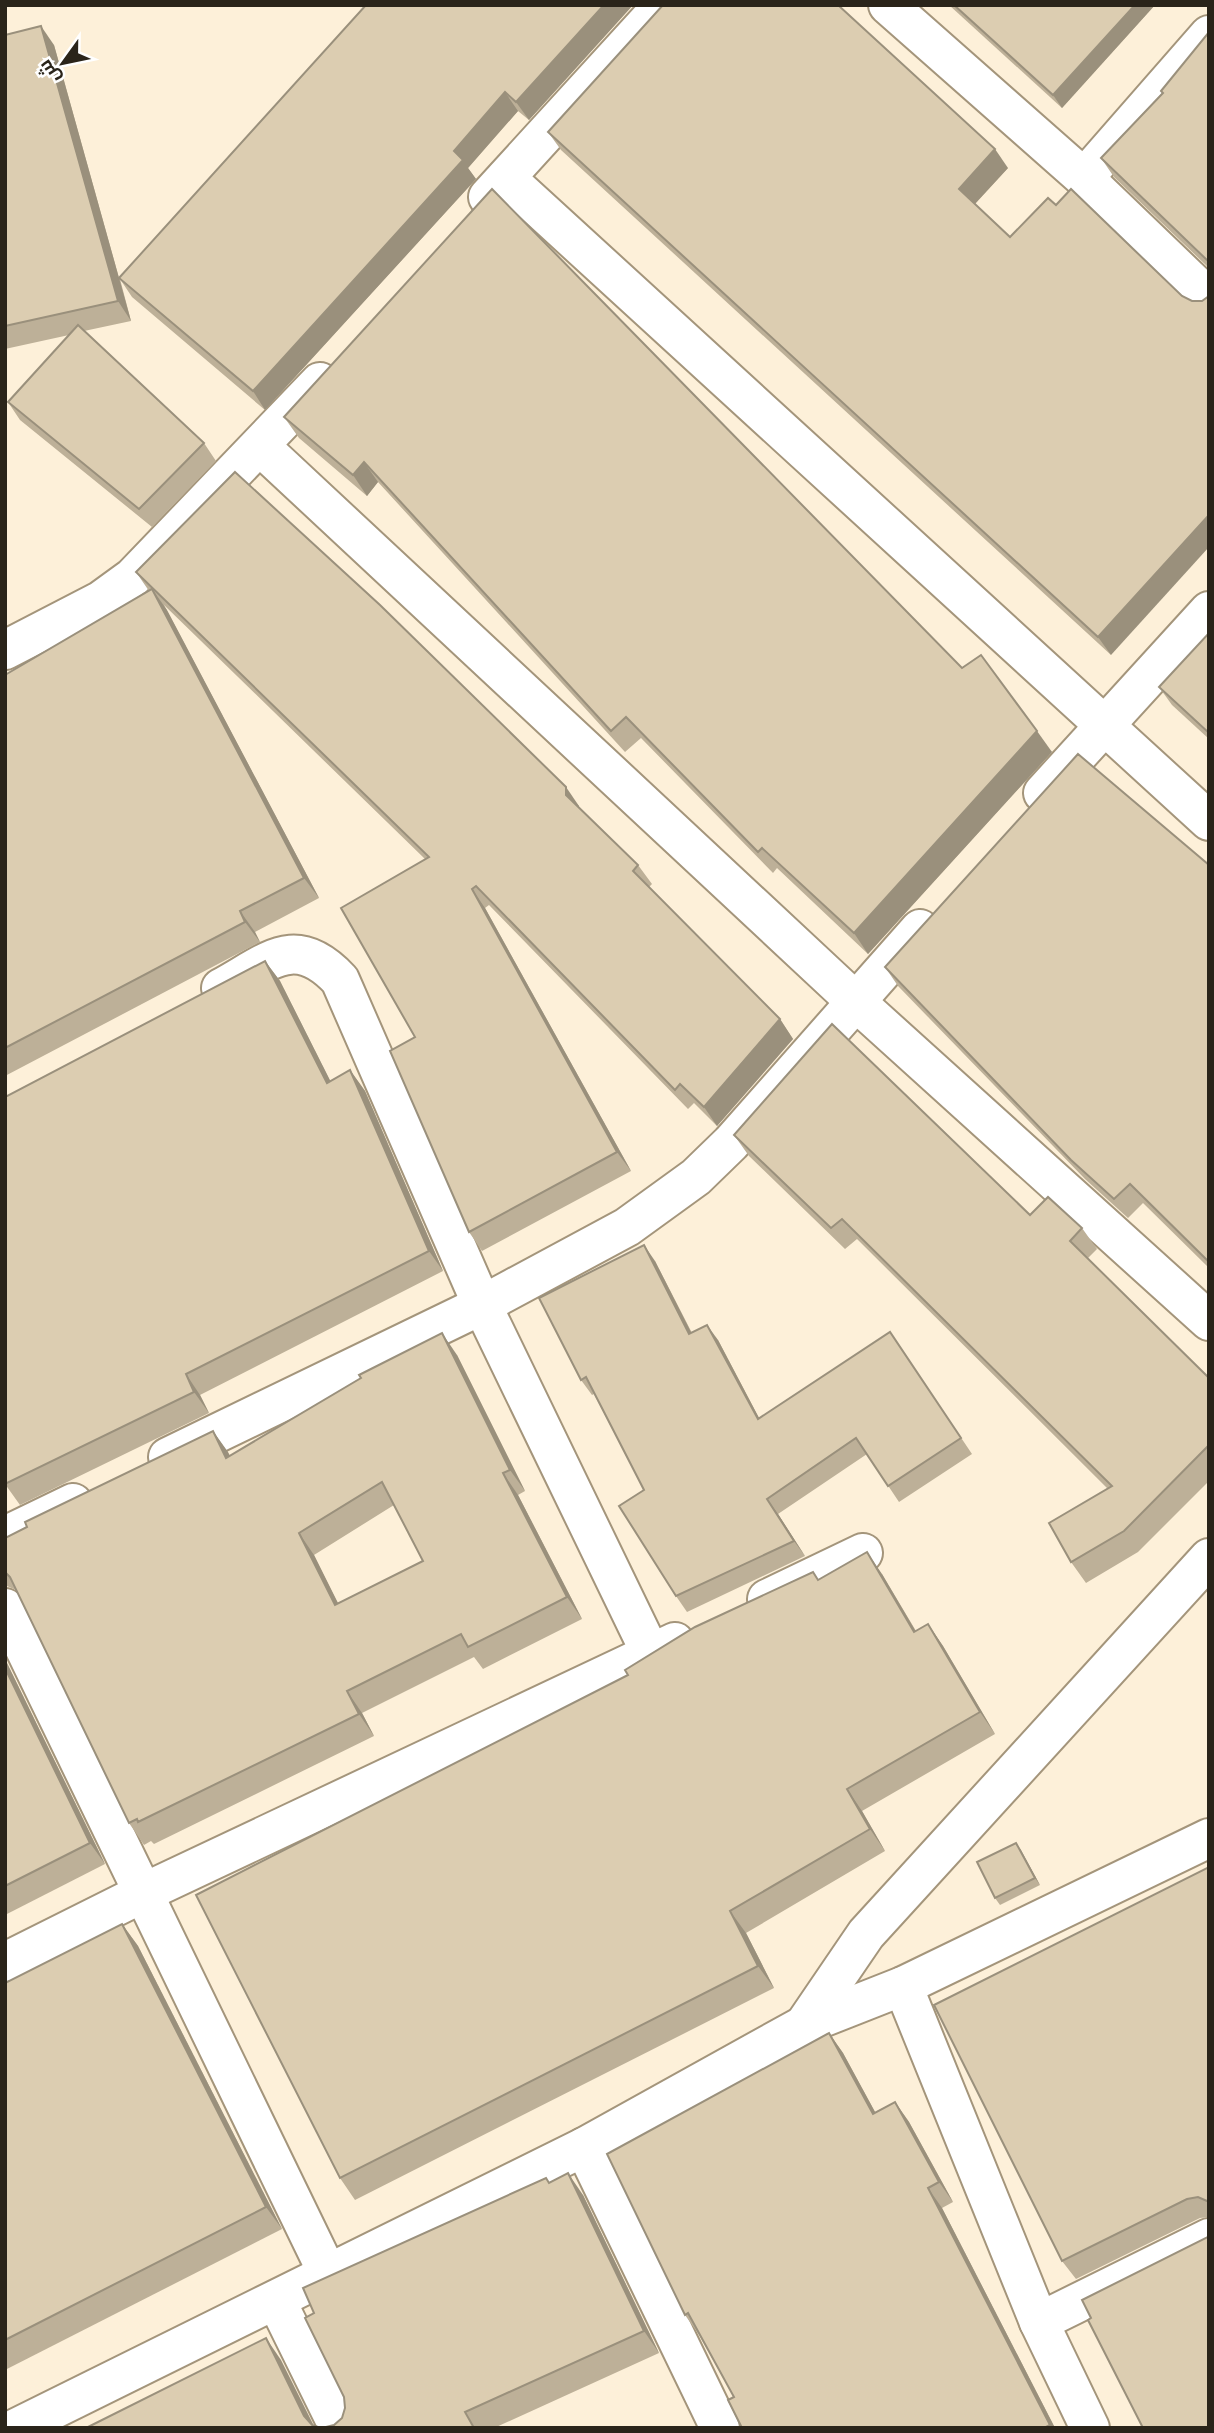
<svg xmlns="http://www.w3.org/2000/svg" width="1214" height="2433" font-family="Ubuntu,Cairo,sans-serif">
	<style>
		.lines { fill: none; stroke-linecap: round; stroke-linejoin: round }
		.street-casing { stroke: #a4957b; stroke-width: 42 }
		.street { stroke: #fff; stroke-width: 38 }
		.wall { fill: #bdb098; fill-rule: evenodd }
		.shaded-wall { fill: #9a907c }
		.building { fill: #dccdb1; stroke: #9a907c; stroke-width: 2; fill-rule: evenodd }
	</style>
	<rect width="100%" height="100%" fill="#fdf0d9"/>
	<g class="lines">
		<defs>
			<g id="street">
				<polyline points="888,5 1084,178 1209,298"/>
				<polyline points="506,178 1209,821"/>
				<polyline points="1084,178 1209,35"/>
				<polyline points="488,197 663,5"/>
				<polyline points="261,447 855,1001 1209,1321"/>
				<polyline points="5,650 100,601 133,577 320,382"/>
				<polyline points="1043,793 1209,611"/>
				<path d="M221 988C269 962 295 932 340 980L482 1305 651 1654"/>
				<polyline points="168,1457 482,1305 627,1227 696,1177 731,1143 920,929"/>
				<polyline points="5,1536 73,1503"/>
				<polyline points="767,1599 863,1553"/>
				<polyline points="5,1608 328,2274"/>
				<polyline points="5,1962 143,1893 675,1642"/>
				<polyline points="903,1986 1039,2322 1090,2428"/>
				<polyline points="804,2025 866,1934 1209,1558"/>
				<polyline points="584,2147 720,2428"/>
				<polyline points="276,2300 339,2428"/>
				<polyline points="1039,2322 1209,2238"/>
				<polyline points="16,2428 584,2147 804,2025 903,1986 1209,1838"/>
			</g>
		</defs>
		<!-- street casing -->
		<use href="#street" class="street-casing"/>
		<!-- street -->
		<use href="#street" class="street"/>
	</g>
	<!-- wall -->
	<g class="wall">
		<polygon points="366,5 633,5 529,120 518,111 468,168 476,179 265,410 132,297 120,279 131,321 84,331 204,443 216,461 152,527 20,420 8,402 69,335 5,349 5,35 54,45 119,278"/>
		<polygon points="949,5 1155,5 1062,108"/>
		<polygon points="1209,32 1209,268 1114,177 1101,158 1162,93 1161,91"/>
		<polygon points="548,132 1008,168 975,204 1111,655 561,150"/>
		<polygon points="284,417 962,668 1052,752 868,954 777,868 773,873 641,738 625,752 378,482 367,496 299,438"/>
		<polygon points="136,572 579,806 579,808 638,865 652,884 649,887 780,1019 793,1039 717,1126 694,1103 688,1109 489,905 485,908 631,1171 482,1251 469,1232 415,1037 425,859 164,605 319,898 255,932 260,942 5,1076 5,675 149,591"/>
		<polygon points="1209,633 1209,739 1172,705 1159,687"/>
		<polygon points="1209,865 1209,1268 1143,1203 1128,1218 1085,1179 898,986 885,967"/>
		<polygon points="265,961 280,981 330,1081 350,1070 365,1091 443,1271 200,1395 209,1413 20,1505 5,1484"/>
		<polygon points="734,1135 1082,1228 1097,1249 1088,1258 1209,1378 1209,1481 1138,1552 1086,1583 1071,1562 1108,1489 857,1239 845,1249 749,1156"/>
		<polygon points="655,1261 692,1333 718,1340 759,1418 890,1332 972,1454 899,1502 867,1454 778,1514 805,1556 687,1612 676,1596 644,1490 594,1394 592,1395 581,1380"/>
		<path d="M457 1355 525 1491 518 1495 582 1619 483 1669 474 1657 362 1713 374 1736 154 1844 151 1841 144 1845 129 1823 16 1590 7 1586 5 1587V1538L213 1431 230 1456ZM394 1505 423 1561 338 1604 314 1555Z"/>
		<polygon points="882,1574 916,1631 928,1624 943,1646 995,1734 862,1811 885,1851 746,1933 774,1988 355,2200 340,2178 819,1580"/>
		<polygon points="5,1659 105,1864 5,1915"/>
		<polygon points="1016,1843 1040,1885 1000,1905 995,1898"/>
		<polygon points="1209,1867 1209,2217 1200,2218 1076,2279 1062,2261"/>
		<polygon points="122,1924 138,1946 282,2229 5,2370 5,1983"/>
		<polygon points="829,2033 843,2053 875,2112 895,2102 909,2122 953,2202 942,2208 1055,2428 742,2428 734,2397 699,2335 685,2315"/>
		<polygon points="546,2178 550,2183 583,2195 659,2353 494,2428 322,2428 334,2425 342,2418 345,2408 344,2397 314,2313"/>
	</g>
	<!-- shaded-wall -->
	<g class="shaded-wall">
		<polygon points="604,5 633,5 529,120 516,102"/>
		<polygon points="1135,5 1155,5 1062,108 1053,95"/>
		<polygon points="41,26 54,45 131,321 118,301"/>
		<polygon points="505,92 518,111 468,168 476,179 265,410 253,391 454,151"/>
		<polygon points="995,149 1008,168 972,207 959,189"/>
		<polygon points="364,462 378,482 367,496 353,475"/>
		<polygon points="1209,515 1209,547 1111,655 1098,637"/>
		<polygon points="152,589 167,610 319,898 304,878"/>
		<polygon points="1037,731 1052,752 868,954 854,933"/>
		<polygon points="566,787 579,806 579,814 566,795"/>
		<polygon points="472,889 485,908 631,1171 617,1152"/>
		<polygon points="240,911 255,932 260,942 245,922"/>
		<polygon points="265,961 280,981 342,1104 327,1083"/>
		<polygon points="780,1019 793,1039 717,1126 704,1107"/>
		<polygon points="350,1070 365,1091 443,1271 429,1251"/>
		<polygon points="644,1245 655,1261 700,1350 689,1334"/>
		<polygon points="707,1325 718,1340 768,1435 758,1419"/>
		<polygon points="442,1333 457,1355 525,1491 510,1470"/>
		<polygon points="186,1374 200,1395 209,1413 194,1392"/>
		<polygon points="213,1431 228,1452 242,1480 226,1458"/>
		<polygon points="503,1473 518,1495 582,1619 567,1597"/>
		<polygon points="767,1499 778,1514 805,1556 794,1541"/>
		<polygon points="299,1533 314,1555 350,1627 335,1605"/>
		<polygon points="867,1552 882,1574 929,1654 914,1632"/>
		<polygon points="928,1624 943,1646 995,1734 980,1712"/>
		<polygon points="5,1659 105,1864 90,1843 5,1668"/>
		<polygon points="347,1691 362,1713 374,1736 359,1714"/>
		<polygon points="847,1789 862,1811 885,1851 870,1829"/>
		<polygon points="1016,1843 1021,1850 1040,1885 1035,1878"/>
		<polygon points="730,1911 746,1933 774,1988 758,1966"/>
		<polygon points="122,1924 138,1946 282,2229 266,2207"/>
		<polygon points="829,2033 843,2053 887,2134 873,2114"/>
		<polygon points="895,2102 909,2122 953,2202 939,2182"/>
		<polygon points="568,2173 583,2195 659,2353 644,2331"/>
		<polygon points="928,2188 942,2208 1055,2428 1052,2428 1050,2425"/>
		<polygon points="266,2338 281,2360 315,2428 304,2416"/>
	</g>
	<!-- building -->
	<g class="building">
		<polygon points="366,5 604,5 516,102 505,92 454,151 463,160 253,391 119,278"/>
		<polygon points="663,5 838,5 995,149 959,189 1010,237 1048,198 1056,205 1071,189 1182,296 1192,301 1202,301 1209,296 1209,515 1098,637 548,132"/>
		<polygon points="954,5 1135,5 1053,95"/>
		<polygon points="41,26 118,301 5,326 5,35"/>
		<polygon points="1209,32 1209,262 1101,158 1163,93 1161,91"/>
		<polygon points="492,189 962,668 981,655 1037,731 854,933 762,848 758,852 626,717 611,731 364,462 353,475 284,417"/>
		<polygon points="78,325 204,443 139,509 8,402"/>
		<polygon points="235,472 380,605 566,787 566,795 638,865 633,871 780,1019 704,1107 680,1084 675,1090 476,886 472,889 617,1152 469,1232 390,1051 415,1037 341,908 429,857 136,572"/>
		<polygon points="152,589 304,878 240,911 245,922 5,1048 5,675"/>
		<polygon points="1209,633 1209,733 1159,687"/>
		<polygon points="1078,754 1209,865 1209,1262 1130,1184 1114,1199 1071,1160 885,967"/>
		<polygon points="265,961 327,1083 350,1070 429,1251 186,1374 194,1392 5,1484 5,1097"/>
		<polygon points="832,1024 1030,1215 1048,1197 1082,1228 1070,1241 1209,1378 1209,1445 1124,1531 1071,1562 1049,1523 1112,1486 842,1219 831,1228 734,1135"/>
		<polygon points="644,1245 689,1334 707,1325 758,1419 890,1332 961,1438 888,1486 856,1438 767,1499 794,1541 676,1596 619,1506 644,1490 586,1377 581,1380 539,1298"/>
		<path d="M442 1333 510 1470 503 1473 567 1597 468 1647 461 1634 347 1691 359 1714 138 1822 137 1819 129 1823 10 1577 5 1572V1538L27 1527 25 1522 213 1431 226 1458 361 1378 359 1375ZM382 1482 423 1561 335 1605 299 1533Z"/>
		<polygon points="867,1552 914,1632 928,1624 980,1712 847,1789 870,1829 730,1911 758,1966 340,2178 196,1895 628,1675 625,1670 695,1627 813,1572 818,1580"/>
		<polygon points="5,1668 90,1843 5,1886"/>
		<polygon points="1016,1843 1035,1878 995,1898 977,1862"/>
		<polygon points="1209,1867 1209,2202 1207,2201 1198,2197 1187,2199 1062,2261 934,2005"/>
		<polygon points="122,1924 266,2207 5,2340 5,1983"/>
		<polygon points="829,2033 873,2114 895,2102 939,2182 928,2188 1050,2425 1044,2428 742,2428 728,2400 734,2397 688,2313 685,2315 607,2154"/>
		<polygon points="568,2173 644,2331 465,2412 474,2428 322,2428 334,2425 342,2418 345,2408 344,2397 305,2318 314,2313 303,2288 546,2178 549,2183"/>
		<polygon points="1209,2236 1209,2428 1143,2428 1088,2320 1091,2318 1082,2300 1206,2238"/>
		<polygon points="266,2338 304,2416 312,2425 321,2428 86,2428"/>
	</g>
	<!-- border -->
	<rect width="1214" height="2433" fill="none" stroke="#2a241a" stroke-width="14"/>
	<!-- north arrow -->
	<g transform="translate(63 63) rotate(237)" stroke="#ffffff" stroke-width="5" paint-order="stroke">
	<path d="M0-5L12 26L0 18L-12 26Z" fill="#2a241a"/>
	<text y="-10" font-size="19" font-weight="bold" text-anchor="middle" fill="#2a241a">ش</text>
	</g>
</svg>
